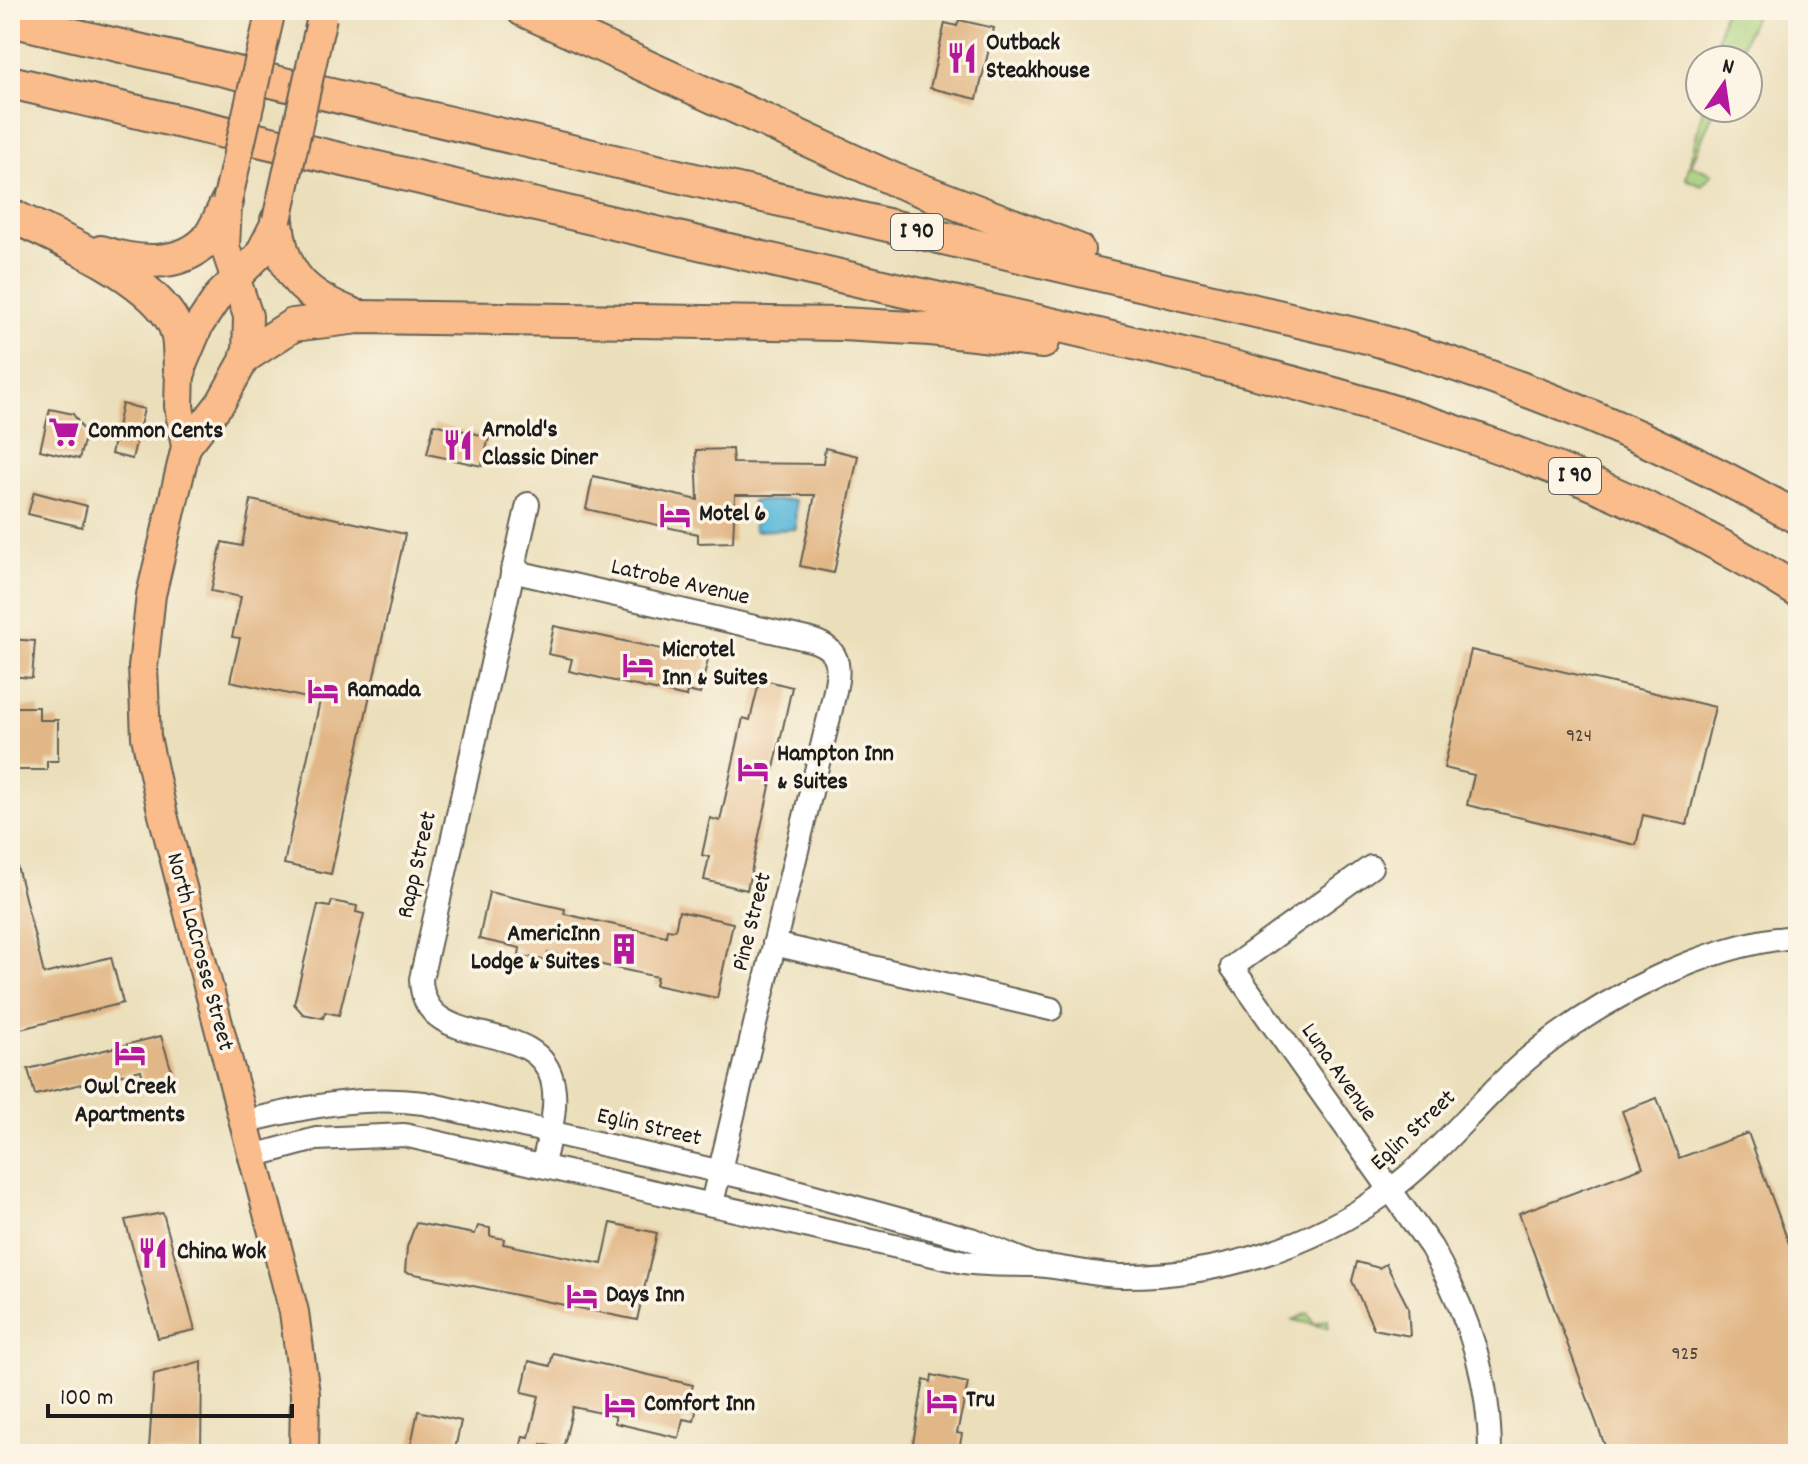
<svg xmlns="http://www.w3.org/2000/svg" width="1808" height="1464" font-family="Dekko,sans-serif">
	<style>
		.green { fill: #a4ce7a; stroke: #60754b; stroke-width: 2 }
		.water { fill: #5cb9da; stroke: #3c6a7b; stroke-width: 2 }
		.building { fill: #e2b787 }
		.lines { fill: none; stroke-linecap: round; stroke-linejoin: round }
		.minor-casing { stroke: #646054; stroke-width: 26 }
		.major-casing { stroke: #646054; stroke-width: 32 }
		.highway-casing { stroke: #646054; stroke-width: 36 }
		.minor { stroke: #fff; stroke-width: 22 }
		.major { stroke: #f9bc8a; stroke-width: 28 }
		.highway { stroke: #f9bc8a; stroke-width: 32 }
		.major-bridge-casing { stroke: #646054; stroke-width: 32; stroke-linecap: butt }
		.major-bridge { stroke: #f9bc8a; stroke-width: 28 }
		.labels { text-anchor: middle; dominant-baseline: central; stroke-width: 7; stroke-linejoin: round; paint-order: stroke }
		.number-label { font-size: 20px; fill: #4e4337 }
		.shield { fill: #fcf5e5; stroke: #5f5d58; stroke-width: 2 }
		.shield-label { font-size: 22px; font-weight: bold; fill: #1c1c1c }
		.poi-label { font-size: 24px; font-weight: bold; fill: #1c1c1c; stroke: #fcf5e5; text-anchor: start }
		.street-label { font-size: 24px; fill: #1c1c1c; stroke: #fcf5e5 }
	</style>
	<rect width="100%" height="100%" fill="#fcf5e5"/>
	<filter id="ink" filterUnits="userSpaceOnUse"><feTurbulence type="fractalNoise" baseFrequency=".0125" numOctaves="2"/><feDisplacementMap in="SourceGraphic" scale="16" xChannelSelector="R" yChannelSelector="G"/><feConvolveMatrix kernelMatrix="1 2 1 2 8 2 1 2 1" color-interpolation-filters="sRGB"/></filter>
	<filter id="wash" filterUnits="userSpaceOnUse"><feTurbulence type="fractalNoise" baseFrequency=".006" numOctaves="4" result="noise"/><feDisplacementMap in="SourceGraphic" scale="32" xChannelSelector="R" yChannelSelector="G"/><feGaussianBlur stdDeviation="1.8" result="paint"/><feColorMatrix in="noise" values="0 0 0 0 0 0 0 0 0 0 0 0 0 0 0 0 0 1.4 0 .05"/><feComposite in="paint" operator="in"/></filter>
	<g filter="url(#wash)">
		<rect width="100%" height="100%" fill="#ebdfbb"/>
		<!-- green -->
		<g class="green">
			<polygon points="1724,10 1757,10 1736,60 1713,60"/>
			<polygon points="1703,108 1715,108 1691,165 1712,174 1702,186 1686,179"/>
			<polygon points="1308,1313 1314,1324 1328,1320 1328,1328 1293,1320"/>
		</g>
		<!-- water -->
		<polygon class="water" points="795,500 796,529 754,531 752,501"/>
		<g id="blocks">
			<!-- building -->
			<g class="building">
				<polygon points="959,20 994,28 977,99 930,88 945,23 957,26"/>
				<polygon points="122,404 144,409 132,459 111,454"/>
				<polygon points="50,409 73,414 86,434 79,459 40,450"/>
				<polygon points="434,424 489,437 482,466 427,454"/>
				<polygon points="825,448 858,456 834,573 800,566 815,495 735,495 733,542 698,543 698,534 586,509 593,476 698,500 696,450 732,449 733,463 823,464"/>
				<polygon points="34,492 87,506 82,527 28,514"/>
				<polygon points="251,500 405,534 331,874 284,864 320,701 230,681 240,638 232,637 241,597 211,591 222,542 242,546"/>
				<polygon points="554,626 708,659 700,694 687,691 686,697 569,671 572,659 548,654"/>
				<polygon points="10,639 35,641 32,678 10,676"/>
				<polygon points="1471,650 1715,707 1687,825 1643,815 1636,845 1467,805 1474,775 1444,768"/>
				<polygon points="760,679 792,687 747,890 704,880 709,857 702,855 710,818 720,821 743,718 750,720"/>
				<polygon points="14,707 39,707 39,720 58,720 58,761 47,761 47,770 12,770 10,720 14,720"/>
				<polygon points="15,858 44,974 111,957 123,1003 13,1031 10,859"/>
				<polygon points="489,892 565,909 564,914 666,936 667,929 675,930 679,911 733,923 717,998 655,985 657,977 548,953 547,961 519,955 520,948 479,939"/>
				<polygon points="332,901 357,906 356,912 364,914 339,1015 325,1012 323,1018 303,1014 294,1004 318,905 330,907"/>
				<polygon points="161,1036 173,1075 144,1082 141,1070 35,1095 28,1069"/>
				<polygon points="1657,1098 1679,1158 1748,1133 1798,1268 1798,1442 1766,1454 1608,1454 1519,1213 1643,1167 1622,1111"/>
				<polygon points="163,1213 195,1330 158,1338 125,1220"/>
				<polygon points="416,1223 475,1234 478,1226 490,1228 490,1236 504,1239 503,1244 602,1264 611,1223 657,1233 637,1320 405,1272 407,1247"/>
				<polygon points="1357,1262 1379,1268 1386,1264 1408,1307 1410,1336 1374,1329 1352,1281"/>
				<polygon points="553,1353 693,1385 689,1400 698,1402 694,1421 683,1419 679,1438 615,1423 615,1416 573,1407 563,1449 542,1444 540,1454 519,1454 523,1436 529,1437 539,1396 522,1392 529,1361 550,1366"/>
				<polygon points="202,1361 201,1454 153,1454 149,1449 154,1374"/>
				<polygon points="932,1375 968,1383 957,1433 962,1434 958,1454 911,1454 924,1380 931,1382"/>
				<polygon points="418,1411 461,1421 454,1454 409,1454"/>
			</g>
		</g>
	</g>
	<g filter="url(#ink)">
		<use href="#blocks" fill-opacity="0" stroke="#646054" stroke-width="2"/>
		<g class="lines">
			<defs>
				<g id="minor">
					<path d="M528 504 421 979C423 1057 539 1012 553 1084 558 1109 548 1140 543 1164"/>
					<path d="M512 571 811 640C849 651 837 679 831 709L712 1203"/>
					<path d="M1371 867 1232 967 1431 1247C1468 1313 1490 1378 1490 1454"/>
					<polyline points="774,944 1051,1009"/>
					<path d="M243 1122C305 1107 361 1095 424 1103L760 1181 971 1239 1034 1265"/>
					<path d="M253 1156 316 1139 404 1135 964 1262C989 1266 1011 1264 1036 1265 1066 1267 1095 1276 1125 1276 1218 1276 1311 1247 1386 1193 1440 1155 1480 1098 1531 1056 1599 1000 1709 942 1798 937"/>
				</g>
				<g id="major">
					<polyline points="277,220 259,255 219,295 199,325 180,370 179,406 186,447 151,595 143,667 146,737 163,815 294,1312 305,1394 304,1454"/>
					<polyline points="186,447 221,402 247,355 248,316 225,247 227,203"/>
				</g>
				<g id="highway">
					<polyline points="523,10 895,180 1078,250"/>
					<path d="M10 20 1371 338C1520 382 1663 441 1798 518"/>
					<path d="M10 82C302 150 594 219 887 287 1199 359 1522 416 1798 591"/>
					<path d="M10 215C58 238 140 272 170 317 181 333 179 352 180 370"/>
					<path d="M277 220C281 275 305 296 354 315"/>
					<path d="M101 252C134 263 178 268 205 242 215 232 221 214 227 202"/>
					<polyline points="247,355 293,325 359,317 842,324 930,329 1043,342"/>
				</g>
			</defs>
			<!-- minor casing -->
			<use href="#minor" class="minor-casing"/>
			<!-- major casing -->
			<use href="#major" class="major-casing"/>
			<!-- highway casing -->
			<use href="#highway" class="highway-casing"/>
			<!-- minor -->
			<use href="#minor" class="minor"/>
			<!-- major -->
			<use href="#major" class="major"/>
			<!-- highway -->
			<use href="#highway" class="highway"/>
			<defs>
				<g id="major-bridge">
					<polyline points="227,202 271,10"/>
					<polyline points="277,220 322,17"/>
				</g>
			</defs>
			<!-- major-bridge casing -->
			<use href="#major-bridge" class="major-bridge-casing"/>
			<!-- major-bridge -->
			<use href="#major-bridge" class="major-bridge"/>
		</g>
	</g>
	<!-- icons -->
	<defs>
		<symbol id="restaurant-bare" viewBox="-9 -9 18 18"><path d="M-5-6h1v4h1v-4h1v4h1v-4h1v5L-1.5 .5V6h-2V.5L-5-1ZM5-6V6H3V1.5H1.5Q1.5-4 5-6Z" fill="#b5179e" stroke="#fcf5e5" stroke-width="2.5" paint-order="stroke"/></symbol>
		<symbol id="supermarket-bare" viewBox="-9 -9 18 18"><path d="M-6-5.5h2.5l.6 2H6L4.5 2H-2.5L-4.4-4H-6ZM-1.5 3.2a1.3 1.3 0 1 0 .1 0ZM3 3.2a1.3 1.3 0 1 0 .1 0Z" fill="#b5179e" stroke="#fcf5e5" stroke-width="2.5" paint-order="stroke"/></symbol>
		<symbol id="hotel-bare" viewBox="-9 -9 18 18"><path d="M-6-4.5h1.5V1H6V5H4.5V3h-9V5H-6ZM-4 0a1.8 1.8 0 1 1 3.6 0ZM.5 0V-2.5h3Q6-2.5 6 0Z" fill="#b5179e" stroke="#fcf5e5" stroke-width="2.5" paint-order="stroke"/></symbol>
		<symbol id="building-bare" viewBox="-9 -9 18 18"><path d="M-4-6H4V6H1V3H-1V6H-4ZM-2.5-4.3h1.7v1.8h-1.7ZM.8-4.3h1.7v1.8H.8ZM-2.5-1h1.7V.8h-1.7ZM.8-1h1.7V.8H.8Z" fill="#b5179e" stroke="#fcf5e5" stroke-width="2.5" paint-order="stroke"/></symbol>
	</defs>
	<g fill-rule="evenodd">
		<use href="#restaurant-bare" x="940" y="36" width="44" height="44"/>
		<use href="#supermarket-bare" x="42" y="410" width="44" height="44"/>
		<use href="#restaurant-bare" x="436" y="423" width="44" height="44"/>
		<use href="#hotel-bare" x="653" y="493" width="44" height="44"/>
		<use href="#hotel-bare" x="616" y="643" width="44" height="44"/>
		<use href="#hotel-bare" x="301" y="669" width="44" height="44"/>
		<use href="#hotel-bare" x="731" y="747" width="44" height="44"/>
		<use href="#building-bare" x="602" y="927" width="44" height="44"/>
		<use href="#hotel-bare" x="108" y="1031" width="44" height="44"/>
		<use href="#restaurant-bare" x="131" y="1231" width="44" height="44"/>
		<use href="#hotel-bare" x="560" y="1274" width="44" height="44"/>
		<use href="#hotel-bare" x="920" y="1379" width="44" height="44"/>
		<use href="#hotel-bare" x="598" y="1383" width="44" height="44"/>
	</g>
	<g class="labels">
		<!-- number labels -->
		<g class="number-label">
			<text x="1579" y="737">924</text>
			<text x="1685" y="1355">925</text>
		</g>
		<!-- shield labels -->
		<g class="shield">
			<rect x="891" y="214" width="52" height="36" rx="6"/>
			<rect x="1549" y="458" width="52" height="36" rx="6"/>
		</g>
		<g class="shield-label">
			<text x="917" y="232">I 90</text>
			<text x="1575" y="476">I 90</text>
		</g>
		<!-- poi labels -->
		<g class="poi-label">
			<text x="986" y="44">Outback<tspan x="986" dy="28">Steakhouse</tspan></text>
			<text x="482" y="431">Arnold's<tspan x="482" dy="28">Classic Diner</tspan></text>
			<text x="88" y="432">Common Cents</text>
			<text x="699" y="515">Motel 6</text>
			<text x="662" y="651">Microtel<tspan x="662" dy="28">Inn &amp; Suites</tspan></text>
			<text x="347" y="691">Ramada</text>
			<text x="777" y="755">Hampton Inn<tspan x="777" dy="28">&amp; Suites</tspan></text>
			<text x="600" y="935" text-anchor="end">AmericInn<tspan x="600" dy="28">Lodge &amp; Suites</tspan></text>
			<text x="130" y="1088" text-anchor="middle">Owl Creek<tspan x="130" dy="28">Apartments</tspan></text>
			<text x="177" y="1253">China Wok</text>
			<text x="606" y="1296">Days Inn</text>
			<text x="966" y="1401">Tru</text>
			<text x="644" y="1405">Comfort Inn</text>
		</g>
		<!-- street labels -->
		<g class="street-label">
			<text transform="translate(680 583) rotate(13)">Latrobe Avenue</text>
			<text transform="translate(418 865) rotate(-77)">Rapp Street</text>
			<text transform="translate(753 922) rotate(-76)">Pine Street</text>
			<text transform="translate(199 952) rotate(75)">North LaCrosse Street</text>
			<text transform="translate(1338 1073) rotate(55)">Luna Avenue</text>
			<text transform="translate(649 1128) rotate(13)">Eglin Street</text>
			<text transform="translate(1414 1131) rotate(-43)">Eglin Street</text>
		</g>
	</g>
	<!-- margin -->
	<rect width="1808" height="1464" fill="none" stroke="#fcf5e5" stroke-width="40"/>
	<!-- north arrow -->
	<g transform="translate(1724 84) rotate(13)"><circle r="38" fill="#fcf5e5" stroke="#a29e95" stroke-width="2"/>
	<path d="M0-6L14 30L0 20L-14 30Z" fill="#b5179e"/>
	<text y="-12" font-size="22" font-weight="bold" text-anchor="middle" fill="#1c1c1c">N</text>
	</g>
	<!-- scale -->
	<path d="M48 1404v12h244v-12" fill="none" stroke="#1c1c1c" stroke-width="4"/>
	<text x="60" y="1404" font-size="24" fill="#1c1c1c" stroke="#fcf5e5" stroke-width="6" paint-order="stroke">100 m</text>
</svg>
